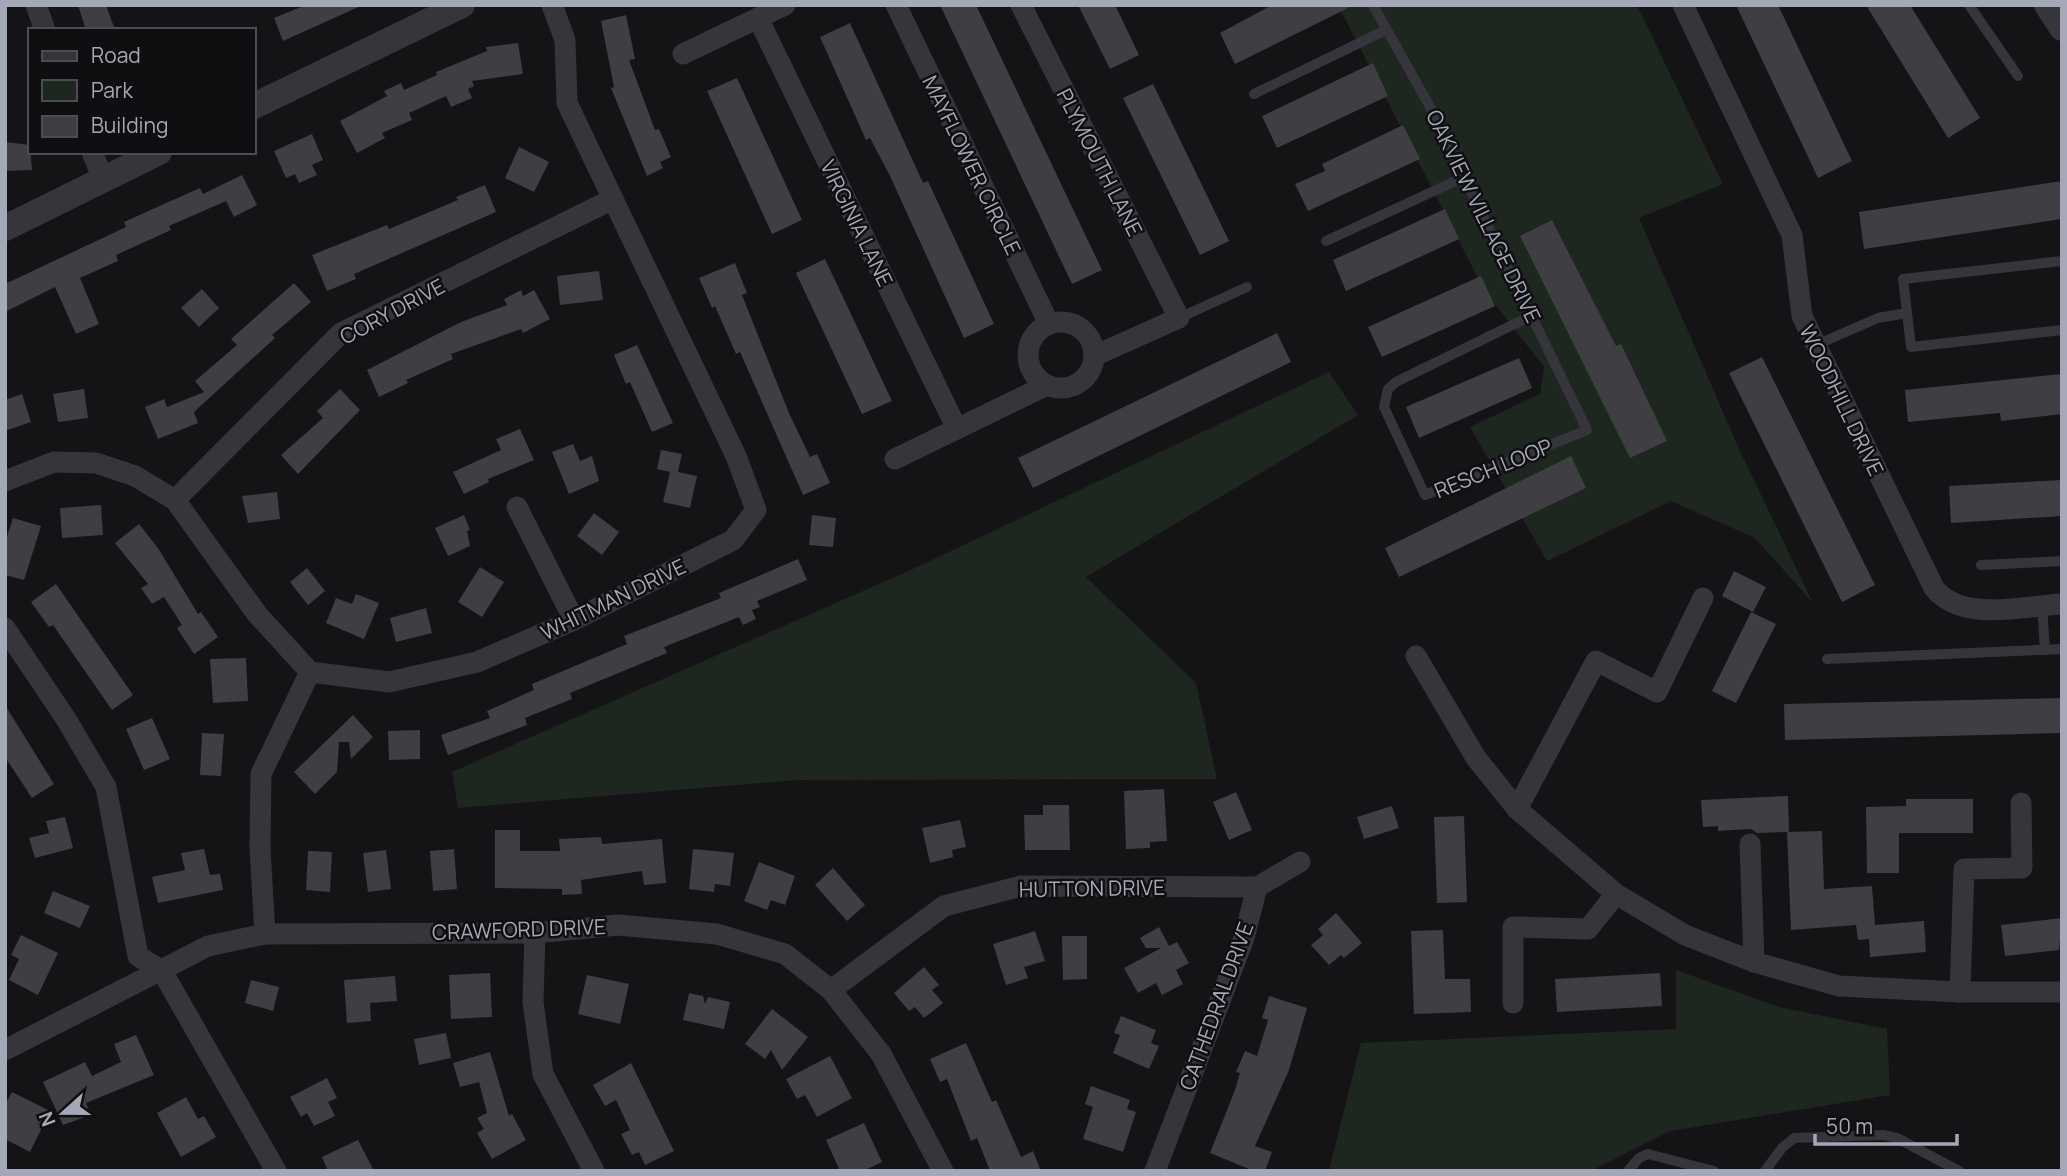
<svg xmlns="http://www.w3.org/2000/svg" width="2067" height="1176" font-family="Manrope,sans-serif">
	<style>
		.green { fill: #1e2620 }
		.building { fill: #3e3e43 }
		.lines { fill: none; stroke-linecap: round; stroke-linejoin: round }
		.service { stroke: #35353b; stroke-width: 10 }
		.minor { stroke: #35353b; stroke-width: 21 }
		.tertiary { stroke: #35353b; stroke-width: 26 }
		.labels { text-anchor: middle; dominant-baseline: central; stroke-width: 5; stroke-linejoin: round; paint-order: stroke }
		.street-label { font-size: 21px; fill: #a5a9b7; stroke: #0f0f11 }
	</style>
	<rect width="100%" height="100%" fill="#141416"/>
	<!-- green -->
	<g class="green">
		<polygon points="1338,5 1637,5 1723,184 1639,218 1739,449 1813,603 1755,538 1671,501 1547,561 1470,427 1540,394 1544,367 1484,290"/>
		<polygon points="1329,372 1358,415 1086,577 1196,683 1217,779 797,780 458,808 452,772 915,568"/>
		<polygon points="1676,970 1779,1007 1887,1029 1890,1095 1670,1131 1591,1171 1329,1171 1361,1043 1676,1029"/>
	</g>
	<!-- building -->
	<g class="building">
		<polygon points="78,5 106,5 115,30 86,30"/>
		<polygon points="306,5 363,5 283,41 274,18"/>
		<polygon points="940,5 976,5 1102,270 1072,284"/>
		<polygon points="1078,5 1115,5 1139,55 1110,69"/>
		<polygon points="1272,5 1354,5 1235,64 1220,33"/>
		<polygon points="1736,5 1778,5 1852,161 1818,178"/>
		<polygon points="1866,5 1910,5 1980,118 1948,138"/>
		<polygon points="626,15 635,59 629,60 655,130 659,129 671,157 660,162 663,168 647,176 611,88 614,87 601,21"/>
		<polygon points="850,23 923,183 928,181 994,324 964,338 890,176 870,138 866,140 820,37"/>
		<polygon points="518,43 523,74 472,81 474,86 468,89 472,98 451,107 446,96 409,113 412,120 382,133 385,138 357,153 340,121 387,96 384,91 401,83 404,90 437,75 436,72 487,51 486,47"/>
		<polygon points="1373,63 1388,96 1277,148 1262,116"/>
		<polygon points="737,78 802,220 772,234 707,91"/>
		<polygon points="1153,84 1229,241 1200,255 1123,98"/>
		<polygon points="1403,125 1420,159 1308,211 1295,184 1325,171 1322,164"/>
		<polygon points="312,134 323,160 312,165 317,175 299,183 295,174 286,178 274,151"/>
		<polygon points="5,142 30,145 32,170 5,171"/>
		<polygon points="519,147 549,162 534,192 505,178"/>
		<polygon points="242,175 257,205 234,217 226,201 169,226 171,230 116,255 118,261 80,278 99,324 76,334 55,287 5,312 5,284 126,227 124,222 173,200 200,188 203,194"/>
		<polygon points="2062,181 2062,219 1864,249 1859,212"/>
		<polygon points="485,185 496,212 354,274 356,279 327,291 312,255 387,225 389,229 458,200 456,197"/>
		<polygon points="1445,209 1459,239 1346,291 1333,260"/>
		<polygon points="1552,220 1616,346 1621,344 1667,441 1630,458 1520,236"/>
		<polygon points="825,259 892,401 862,414 796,273"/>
		<polygon points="735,263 747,293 742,295 789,413 810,457 817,454 830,483 803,495 740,352 736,354 715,306 712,308 699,278"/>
		<polygon points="599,271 603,300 560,305 557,276"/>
		<polygon points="1481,276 1495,306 1382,357 1368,327"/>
		<polygon points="294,283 311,302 272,335 275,338 194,412 198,423 158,439 145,407 164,399 167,407 204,392 195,381 237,345 231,339"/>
		<polygon points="202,289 219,308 199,327 181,308"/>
		<polygon points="521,290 523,296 534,290 550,319 523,333 521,329 451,354 453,359 406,380 408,383 379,397 367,370 461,322 507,305 504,299"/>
		<polygon points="1277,333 1291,362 1033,488 1018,458"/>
		<polygon points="637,345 673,423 652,432 630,382 626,384 614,355"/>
		<polygon points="1762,357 1875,585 1842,602 1729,373"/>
		<polygon points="1519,358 1532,388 1419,438 1406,407"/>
		<polygon points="2062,374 2062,414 2001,421 2000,413 1908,422 1905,390"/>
		<polygon points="84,389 88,418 58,422 53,394"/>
		<polygon points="340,389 360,410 298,474 281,455 323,418 317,411"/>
		<polygon points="22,394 31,422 5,431 5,400"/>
		<polygon points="520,429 534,460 488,479 489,482 464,494 453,472 501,450 496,439"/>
		<polygon points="573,444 580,461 592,456 599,481 569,494 552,452"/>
		<polygon points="661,450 682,454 678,472 697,476 690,508 663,502 670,472 657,469"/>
		<polygon points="1571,456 1586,488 1399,577 1385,548"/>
		<polygon points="2062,480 2062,516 1951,523 1949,486"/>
		<polygon points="277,492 280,519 248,523 242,496"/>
		<polygon points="101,505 103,535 62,538 60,508"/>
		<polygon points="594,513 619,532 602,555 577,536"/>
		<polygon points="464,515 470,530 467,531 470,546 448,556 435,528"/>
		<polygon points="812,515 836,518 833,547 809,545"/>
		<polygon points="13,518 41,526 24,580 5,575 5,543"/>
		<polygon points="139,524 158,548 198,614 201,612 218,637 194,654 177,628 182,625 164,597 152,604 141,588 148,584 115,543"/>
		<polygon points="798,559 807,580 757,601 760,607 752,610 756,619 743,625 739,617 664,647 667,653 570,693 572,699 525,718 527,725 448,755 441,735 490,718 487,711 534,690 532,684 627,644 624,636 721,598 719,593"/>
		<polygon points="480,567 504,582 482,617 458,602"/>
		<polygon points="307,568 325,591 308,605 290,582"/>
		<polygon points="1734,571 1766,587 1753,612 1722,596"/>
		<polygon points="56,584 133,695 112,710 53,625 49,627 31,602"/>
		<polygon points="356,594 379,603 364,639 326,623 336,598 352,604"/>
		<polygon points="426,608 432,633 396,642 390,618"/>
		<polygon points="1751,612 1776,624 1736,703 1712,691"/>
		<polygon points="246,658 248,701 213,703 210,659"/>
		<polygon points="2062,698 2062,733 1785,740 1784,704"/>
		<polygon points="5,705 54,784 32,798 5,757"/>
		<polygon points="353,715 373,737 351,759 349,742 339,742 337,772 315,794 294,772"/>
		<polygon points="152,718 170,759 144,770 126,729"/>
		<polygon points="420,730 420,759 389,760 388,731"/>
		<polygon points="202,733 224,734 221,776 200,775"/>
		<polygon points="1164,789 1167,841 1150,842 1150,848 1126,849 1124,791"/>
		<polygon points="1236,792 1252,830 1229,840 1213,802"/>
		<polygon points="1788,796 1789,832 1757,833 1751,829 1718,831 1718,826 1703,827 1701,800"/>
		<polygon points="1906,799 1973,799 1973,833 1899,833 1899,873 1867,873 1866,807 1906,806"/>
		<polygon points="1043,805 1069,805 1070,850 1025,850 1024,815 1043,815"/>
		<polygon points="1392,806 1399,828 1364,839 1357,817"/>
		<polygon points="1464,816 1467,902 1437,903 1434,817"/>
		<polygon points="65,817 73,848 35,858 29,838 49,833 46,821"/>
		<polygon points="960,820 966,847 952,850 953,857 930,863 922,828"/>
		<polygon points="495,830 520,830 520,851 560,851 559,839 601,837 602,844 662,839 666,883 644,885 642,871 581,880 582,894 562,895 562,889 495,888"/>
		<polygon points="1822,831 1824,889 1872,886 1875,925 1924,921 1926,952 1870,957 1869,939 1858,940 1856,925 1791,930 1787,832"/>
		<polygon points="204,849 210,875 220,874 223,890 158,903 152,877 185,870 181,853"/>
		<polygon points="454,849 457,889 433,891 430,851"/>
		<polygon points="693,849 734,853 730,886 715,884 714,892 689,889"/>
		<polygon points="386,850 391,889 368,892 363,853"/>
		<polygon points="308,851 332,852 330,892 306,890"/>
		<polygon points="759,862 795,876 785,905 771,900 767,910 744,901"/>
		<polygon points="833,868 865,905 847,921 815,885"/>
		<polygon points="53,891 90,906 80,928 44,913"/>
		<polygon points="1336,913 1362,943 1344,958 1341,955 1329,965 1311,945 1323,935 1318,929"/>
		<polygon points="2062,918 2059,950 2005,956 2001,925"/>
		<polygon points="1159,927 1169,946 1177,942 1189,963 1176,970 1183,984 1162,995 1156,983 1138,993 1124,968 1161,948 1146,948 1140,938"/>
		<polygon points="1443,930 1445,979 1470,979 1471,1012 1414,1014 1411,931"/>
		<polygon points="1035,931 1045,961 1024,967 1028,978 1006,985 993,944"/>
		<polygon points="21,935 58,953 38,995 9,980 19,959 11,955"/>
		<polygon points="1062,936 1087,936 1087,979 1063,980"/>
		<polygon points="924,967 939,985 932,990 943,1003 924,1018 915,1007 909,1011 894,993"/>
		<polygon points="490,973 492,1017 451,1019 449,975"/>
		<polygon points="1660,973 1662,1006 1557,1012 1555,979"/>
		<polygon points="587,975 629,984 620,1024 578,1014"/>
		<polygon points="395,976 397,1001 370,1003 371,1021 347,1023 344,980"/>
		<polygon points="251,980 279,987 273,1011 245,1003"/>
		<polygon points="689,993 703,996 705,1004 708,997 730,1002 724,1029 683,1020"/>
		<polygon points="1269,996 1307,1008 1289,1070 1255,1146 1272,1152 1265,1171 1254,1171 1210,1153 1235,1090 1240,1073 1236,1072 1245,1051 1257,1056 1268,1020 1262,1018"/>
		<polygon points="772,1009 808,1037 782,1070 771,1050 765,1059 745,1044"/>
		<polygon points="1121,1016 1156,1030 1151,1043 1159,1046 1149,1069 1113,1053 1120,1035 1114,1033"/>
		<polygon points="446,1033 451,1058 419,1065 414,1039"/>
		<polygon points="136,1035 154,1075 86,1103 91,1115 63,1125 43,1082 85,1062 92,1076 121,1062 114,1044"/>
		<polygon points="966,1043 992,1102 996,1100 1021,1157 1033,1151 1041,1171 990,1171 977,1138 971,1141 947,1079 940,1082 930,1059"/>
		<polygon points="490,1052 509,1116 512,1114 526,1140 492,1159 477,1133 484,1129 477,1118 487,1113 479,1082 460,1087 453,1063"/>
		<polygon points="830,1056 852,1098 817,1117 805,1095 797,1099 786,1079"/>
		<polygon points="631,1063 674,1151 645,1165 639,1152 632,1155 621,1134 630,1130 616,1100 605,1106 593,1085"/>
		<polygon points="327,1078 337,1098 328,1102 335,1116 314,1126 307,1113 301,1117 290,1097"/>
		<polygon points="1091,1086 1130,1100 1127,1109 1136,1112 1123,1152 1083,1139 1093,1107 1085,1104"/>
		<polygon points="12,1092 50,1111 30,1152 5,1139 5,1105"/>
		<polygon points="186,1097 198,1119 204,1116 216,1137 181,1157 157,1113"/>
		<polygon points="864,1123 882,1162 863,1171 840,1171 826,1140"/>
		<polygon points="358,1140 374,1171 328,1171 322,1157"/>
	</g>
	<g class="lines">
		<!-- service -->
		<g class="service">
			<polyline points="1373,5 1429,105 1587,430 1425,495 1384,407 1388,389 1396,382 1533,315"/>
			<polyline points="1969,5 2018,76"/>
			<polyline points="1254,94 1386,30"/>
			<polyline points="1326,241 1464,177"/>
			<polyline points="2062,261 1903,279 1911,347 2062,330"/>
			<polyline points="1179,318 1247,287"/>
			<polyline points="1816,345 1878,318 1907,313"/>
			<polyline points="1981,565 2062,561"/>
			<polyline points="2042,605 2045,650"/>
			<polyline points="1827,659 2062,649"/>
			<polyline points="1628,1171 1639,1158 1648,1154 1714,1171"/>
			<polyline points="1765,1171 1782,1148 1794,1138 1883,1135 1897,1138 1959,1171"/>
		</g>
		<!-- minor -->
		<g class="minor">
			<polyline points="36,5 45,30"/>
			<polyline points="896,5 1049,324"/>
			<polyline points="1021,5 1179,318 1094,356"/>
			<path d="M1683 5 1792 235 1802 316 1934 588C1962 623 2023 606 2062 604"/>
			<polyline points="758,18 956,427"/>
			<polyline points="683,54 785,5"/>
			<polyline points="92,152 103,179"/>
			<circle cx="1061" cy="355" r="33"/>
			<polyline points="895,459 1047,385"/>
			<polyline points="5,481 54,462 96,463 135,476 175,500 257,614 310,672 389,682 477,662 574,620 733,540 756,510 736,456 567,103 565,40 552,5"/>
			<polyline points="175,500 341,333 613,199"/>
			<polyline points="517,507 574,620"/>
			<polyline points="5,628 66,719 106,787 138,956 162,971 276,1171"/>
			<polyline points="1416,656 1476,758 1517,809 1616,894 1685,935 1754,962 1839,986 1960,992 2062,992"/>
			<polyline points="1517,809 1596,661 1657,692 1703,598"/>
			<polyline points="1750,844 1754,962"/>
			<polyline points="535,933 533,1002 543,1074 594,1171"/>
			<polyline points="265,934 260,848 261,774 310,672"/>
			<polyline points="831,990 944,906 1021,886 1257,887"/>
			<polyline points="1960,992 1964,869 2022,868 2021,803"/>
			<polyline points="1513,1003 1513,927 1588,929 1616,894"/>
			<polyline points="5,1050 208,946 265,934 535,933 618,925 717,934 785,954 831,990 881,1054 943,1171"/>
			<polyline points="1155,1171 1244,938 1257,887 1300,862"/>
		</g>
		<!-- tertiary -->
		<g class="tertiary">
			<polyline points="2047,5 2062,28"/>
			<polyline points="254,106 462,5"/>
			<polyline points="5,228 159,152"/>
		</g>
	</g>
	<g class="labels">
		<!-- street labels -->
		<g class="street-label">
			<text transform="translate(1100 162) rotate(63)">PLYMOUTH LANE</text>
			<text transform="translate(972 165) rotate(64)">MAYFLOWER CIRCLE</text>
			<text transform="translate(1484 216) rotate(64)">OAKVIEW VILLAGE DRIVE</text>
			<text transform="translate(857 223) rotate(64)">VIRGINIA LANE</text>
			<text transform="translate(392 311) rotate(-28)">CORY DRIVE</text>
			<text transform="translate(1842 400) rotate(64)">WOODHILL DRIVE</text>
			<text transform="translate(1493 468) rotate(-22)">RESCH LOOP</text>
			<text transform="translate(613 599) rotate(-26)">WHITMAN DRIVE</text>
			<text transform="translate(1092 888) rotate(-1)">HUTTON DRIVE</text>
			<text transform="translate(519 929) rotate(-2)">CRAWFORD DRIVE</text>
			<text transform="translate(1216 1006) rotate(-70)">CATHEDRAL DRIVE</text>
		</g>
	</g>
	<!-- border -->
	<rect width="2067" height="1176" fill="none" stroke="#a5a9b7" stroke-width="14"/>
	<!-- legend -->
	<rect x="28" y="28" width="228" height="126" fill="#0f0f11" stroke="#4b4d53" stroke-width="2"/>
	<rect x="42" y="51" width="35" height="10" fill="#35353b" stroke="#4b4d53" stroke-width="2"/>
	<text x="91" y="63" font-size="21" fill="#a5a9b7">Road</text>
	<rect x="42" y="80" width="35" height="21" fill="#1e2620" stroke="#4b4d53" stroke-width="2"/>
	<text x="91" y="98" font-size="21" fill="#a5a9b7">Park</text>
	<rect x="42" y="116" width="35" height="21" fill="#3e3e43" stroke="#4b4d53" stroke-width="2"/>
	<text x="91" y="133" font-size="21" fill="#a5a9b7">Building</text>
	<!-- north arrow -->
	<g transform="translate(63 1113) rotate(249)" stroke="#0f0f11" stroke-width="5" paint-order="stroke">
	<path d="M0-5L12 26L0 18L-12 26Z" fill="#a5a9b7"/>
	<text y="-10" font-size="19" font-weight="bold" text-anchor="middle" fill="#a5a9b7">N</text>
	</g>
	<!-- scale -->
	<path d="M1815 1134v10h142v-10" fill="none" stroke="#a5a9b7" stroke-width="3.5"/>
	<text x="1826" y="1134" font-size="21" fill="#a5a9b7" stroke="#0f0f11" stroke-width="5" paint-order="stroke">50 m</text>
</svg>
